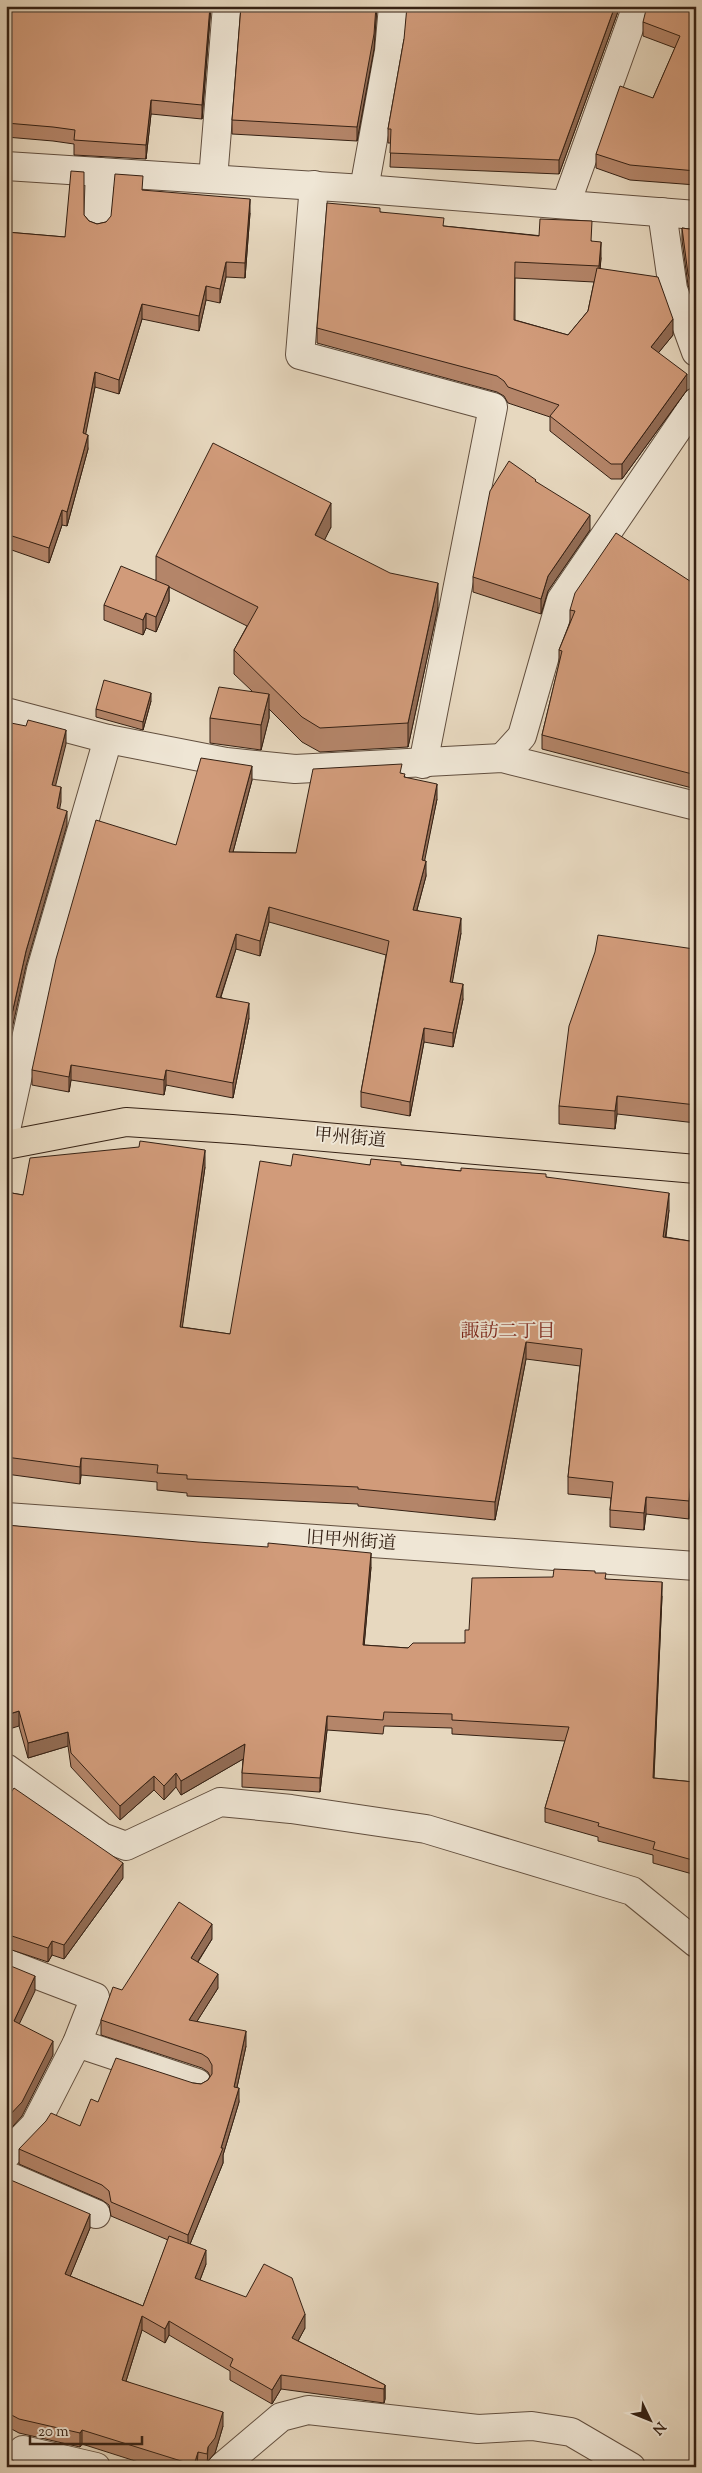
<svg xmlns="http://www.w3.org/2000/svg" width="702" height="2473" font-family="'Sorts Mill Goudy','Noto Serif JP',serif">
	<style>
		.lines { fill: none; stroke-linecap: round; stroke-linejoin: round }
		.minor-casing { stroke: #624f3f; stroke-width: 30 }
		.highway-casing { stroke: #352114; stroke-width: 30 }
		.minor { stroke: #efe6d5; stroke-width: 28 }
		.highway { stroke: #e7d8bf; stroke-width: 28 }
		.wall { fill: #b48569; stroke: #352114; fill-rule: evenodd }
		.shaded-wall { fill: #926c55; stroke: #352114 }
		.building { fill: #d19b7a; stroke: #352114 }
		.labels { text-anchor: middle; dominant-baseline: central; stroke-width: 4; stroke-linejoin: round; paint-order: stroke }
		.street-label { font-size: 18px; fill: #352114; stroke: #efe6d5 }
		.neighbourhood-label { font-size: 19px; fill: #7a1f14; stroke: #efe6d5 }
	</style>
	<rect width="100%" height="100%" fill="#e7d8bf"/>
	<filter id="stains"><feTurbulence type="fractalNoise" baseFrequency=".004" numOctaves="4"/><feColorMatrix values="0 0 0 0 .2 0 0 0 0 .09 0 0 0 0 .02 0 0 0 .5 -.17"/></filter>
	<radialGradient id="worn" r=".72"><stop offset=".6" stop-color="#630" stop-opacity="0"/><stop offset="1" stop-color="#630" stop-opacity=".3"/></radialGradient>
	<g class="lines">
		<defs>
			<g id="minor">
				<polyline points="6,166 364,189 696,215"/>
				<polyline points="213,179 227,6"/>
				<polyline points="314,185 300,355 493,407 423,764"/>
				<polyline points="364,189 389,51 393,6"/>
				<polyline points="566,204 637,6"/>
				<polyline points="662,212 673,289 696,352"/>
				<polyline points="98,223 100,172"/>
				<polyline points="6,712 108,739 226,762 295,769 502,758 696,806"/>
				<polyline points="502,758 522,736 561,600 696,402"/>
				<polyline points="6,1130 41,970 108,739"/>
				<polyline points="6,1517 696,1566"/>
				<polyline points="6,1768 102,1837 126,1846 220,1802 291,1809 426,1829 632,1891 696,1943"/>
				<polyline points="6,1963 95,1997 77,2043 35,2125 6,2155"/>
				<polyline points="77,2043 197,2083"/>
				<polyline points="6,2175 96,2214"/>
				<polyline points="23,2450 96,2467"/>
				<polyline points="222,2467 281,2417 308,2410 478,2429 532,2426 571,2432 631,2467"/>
			</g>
			<polyline id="highway" points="6,1145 126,1122 232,1129 696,1169"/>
		</defs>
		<!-- minor casing -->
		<use href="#minor" class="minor-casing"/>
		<!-- highway casing -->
		<use href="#highway" class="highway-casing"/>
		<!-- minor -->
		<use href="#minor" class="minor"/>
		<!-- highway -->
		<use href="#highway" class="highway"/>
	</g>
	<!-- wall -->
	<g class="wall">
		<polygon points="6,6 211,6 202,119 151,114 146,159 74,155 74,144 53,141 6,137"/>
		<polygon points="241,6 377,6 374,49 357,141 232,134 232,120"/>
		<polygon points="620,6 559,174 390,167 391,143 388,143 388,129 404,39"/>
		<polygon points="696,6 696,185 630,180 596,168 596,154 653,98 675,48 643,36 643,22"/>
		<polygon points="143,190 250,213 245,278 226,277 220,303 206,300 199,331 142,319 119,394 95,387 85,434 88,449 67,526 62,525 49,563 6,548 6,232 65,237 84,215 89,221 97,224 106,222"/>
		<path d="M380 212 444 226 592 241 601 258 600 268 673 335 658 353 687 390 622 479H611L550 431V417L508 403 504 396 497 392 317 343V328ZM515 278 594 282 588 311 568 335 515 320Z"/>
		<polygon points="682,228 696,230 696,306 688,285 682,240"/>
		<polygon points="536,482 590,530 548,591 541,614 473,592 473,577"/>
		<polygon points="331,527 324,540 438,607 408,747 320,752 302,742 269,709 269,718 261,750 210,743 210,718 252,691 234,674 234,650 247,626 169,587 169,601 156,632 146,628 143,635 104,620 104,605 156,580 156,556"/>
		<polygon points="696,585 696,789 542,749 542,735 559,664 559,650 570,622 570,610"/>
		<polygon points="151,701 143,730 96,717 96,709"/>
		<polygon points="402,773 405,777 437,799 424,860 426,876 417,910 461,933 452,982 463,999 453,1047 424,1042 410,1116 361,1107 361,1092 386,955 269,922 260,956 236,949 221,997 249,1018 233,1098 166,1085 164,1095 71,1080 69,1092 32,1085 32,1070 176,845 252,780 233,852 296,853"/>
		<polygon points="696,944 696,1123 617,1114 615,1129 559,1124 559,1106 694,949"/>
		<polygon points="370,1165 401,1165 461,1171 546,1177 669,1210 666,1237 696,1242 689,1519 646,1514 644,1530 610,1527 610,1510 611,1498 568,1494 568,1477 580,1366 526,1359 495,1520 358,1506 358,1504 187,1496 187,1493 157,1490 157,1482 81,1475 80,1484 6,1474 6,1192 23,1195 205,1167 182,1327 230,1334 291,1166"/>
		<polygon points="6,1525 371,1567 364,1645 408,1648 465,1643 469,1630 553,1577 595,1573 606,1579 662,1596 654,1778 694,1782 696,1764 696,1875 653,1863 653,1855 598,1841 598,1837 545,1822 545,1808 565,1741 452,1734 452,1728 384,1726 383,1734 327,1730 320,1792 242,1787 242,1773 243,1759 181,1795 176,1787 164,1800 154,1790 120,1820 71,1767 68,1746 28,1758 19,1726"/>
		<polygon points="6,1800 123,1878 64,1959 52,1955 48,1962 6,1948"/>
		<polygon points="212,1939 198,1962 218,1988 197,2021 246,2046 237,2087 239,2102 223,2155 223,2163 190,2244 206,2264 200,2280 305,2328 298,2341 385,2385 385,2399 384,2403 281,2389 272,2404 230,2380 230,2371 169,2335 165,2343 142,2330 126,2381 223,2426 215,2453 208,2461 207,2467 198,2466 197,2467 154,2467 82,2444 80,2447 19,2433 6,2426 6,2178 90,2228 70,2276 143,2306 168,2240 111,2216 109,2205 102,2200 19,2164 19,2149 80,2126 98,2102 193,2083 201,2084 208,2080 210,2076 208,2072 202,2068 101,2035 101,2020 122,1990"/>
	</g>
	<!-- shaded-wall -->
	<g class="shaded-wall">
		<polygon points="210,6 211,6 202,119 202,105"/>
		<polygon points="376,6 377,6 374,49 357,141 357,127"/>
		<polygon points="615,6 620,6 559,174 559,160"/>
		<polygon points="151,100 151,114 146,159 146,145"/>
		<polygon points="7,182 7,196 6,206 6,192"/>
		<polygon points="250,199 250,213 245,278 245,263"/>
		<polygon points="601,242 601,258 599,282 599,266"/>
		<polygon points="226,262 226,277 220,303 220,289"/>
		<polygon points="206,286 206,300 199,331 199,316"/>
		<polygon points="142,304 142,319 119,394 119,380"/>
		<polygon points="673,319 673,335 651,362 651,347"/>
		<polygon points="95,372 95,387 83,448 83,433"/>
		<polygon points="687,374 687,390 622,479 622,464"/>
		<polygon points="88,435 88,449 67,526 67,512"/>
		<polygon points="331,503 331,527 315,559 315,535"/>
		<polygon points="62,510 62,525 49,563 49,548"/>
		<polygon points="590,515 590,530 548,591 541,614 541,599 548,576"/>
		<polygon points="438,583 438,607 408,747 408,723"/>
		<polygon points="169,586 169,601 156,632 156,617"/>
		<polygon points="146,613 146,628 143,635 143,620"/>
		<polygon points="151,693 151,701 143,730 143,722"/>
		<polygon points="269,694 269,718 261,750 261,725"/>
		<polygon points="66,730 66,744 52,800 52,785"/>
		<polygon points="252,766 252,780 229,867 229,852"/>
		<polygon points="437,784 437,799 422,874 422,860"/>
		<polygon points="61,787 61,802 57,822 57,808"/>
		<polygon points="67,811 67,825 26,966 6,1056 6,1041 26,951"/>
		<polygon points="426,861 426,876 413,924 413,910"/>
		<polygon points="269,907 269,922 260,956 260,941"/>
		<polygon points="461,918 461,933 450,996 450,982"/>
		<polygon points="236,934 236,949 216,1011 216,997"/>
		<polygon points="463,984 463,999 453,1047 453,1033"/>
		<polygon points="249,1003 249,1018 233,1098 233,1083"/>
		<polygon points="424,1028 424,1042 410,1116 410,1102"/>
		<polygon points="71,1065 71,1080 69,1092 69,1077"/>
		<polygon points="166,1070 166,1085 164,1095 164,1080"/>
		<polygon points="617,1096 617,1114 615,1129 615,1111"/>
		<polygon points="205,1150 205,1167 180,1344 180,1327"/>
		<polygon points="669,1193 669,1210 663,1254 663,1237"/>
		<polygon points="526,1342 526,1359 495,1520 495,1502"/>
		<polygon points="696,1437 696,1454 689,1519 689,1501"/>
		<polygon points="81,1458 81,1475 80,1484 80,1467"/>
		<polygon points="646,1497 646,1514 644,1530 644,1513"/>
		<polygon points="371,1553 371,1567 363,1659 363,1645"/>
		<polygon points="662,1582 662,1596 653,1793 653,1778"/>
		<polygon points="19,1711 19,1726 6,1730 6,1715"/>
		<polygon points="327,1716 327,1730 320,1792 320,1778"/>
		<polygon points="68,1732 68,1746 28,1758 28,1743"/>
		<polygon points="245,1744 245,1758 181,1795 181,1781"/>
		<polygon points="176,1773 176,1787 164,1800 164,1786"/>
		<polygon points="154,1776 154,1790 120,1820 120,1806"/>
		<polygon points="123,1863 123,1878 64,1959 64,1945"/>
		<polygon points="212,1924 212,1939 191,1972 191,1958"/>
		<polygon points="52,1941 52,1955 48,1962 48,1948"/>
		<polygon points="218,1974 218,1988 189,2034 189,2020"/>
		<polygon points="35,1976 35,1991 14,2035 14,2021"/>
		<polygon points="246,2031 246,2046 234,2101 234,2087"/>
		<polygon points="53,2041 53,2055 22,2116 6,2134 6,2119"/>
		<polygon points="239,2088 239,2102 223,2155 223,2163 188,2249 188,2235 221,2148"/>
		<polygon points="90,2214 90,2228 65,2289 65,2274"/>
		<polygon points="206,2250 206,2264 195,2293 195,2278"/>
		<polygon points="305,2314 305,2328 292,2352 292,2338"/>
		<polygon points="142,2316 142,2330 122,2394 122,2380"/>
		<polygon points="169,2321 169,2335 165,2343 165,2329"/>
		<polygon points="281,2375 281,2389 272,2404 272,2390"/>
		<polygon points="385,2385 385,2399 384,2403 384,2389"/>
		<polygon points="223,2412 223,2426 215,2453 208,2461 207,2467 208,2447"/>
		<polygon points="82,2430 82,2444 80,2447 80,2433"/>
		<polygon points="198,2452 197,2467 194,2467 194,2465"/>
	</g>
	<!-- building -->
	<g class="building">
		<polygon points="6,6 210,6 202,105 151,100 146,145 74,140 75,130 53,127 6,123"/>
		<polygon points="241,6 376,6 374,34 357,127 232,120"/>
		<polygon points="407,6 615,6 559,160 390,153 391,129 388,129 404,39"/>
		<polygon points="647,6 696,6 696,171 630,165 596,154 620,86 653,98 680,36 643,22"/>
		<polygon points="71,171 84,172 84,215 89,221 97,224 106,222 111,216 115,174 143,176 142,190 250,199 245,263 226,262 220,289 206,286 199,316 142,304 119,380 95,372 83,433 88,435 67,512 62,510 49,548 6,534 6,232 65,237"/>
		<polygon points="327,203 380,208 380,212 444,218 443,226 539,236 540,219 592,221 591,241 601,242 599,266 515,262 514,320 568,335 588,311 597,268 658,277 673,319 651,347 687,374 622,464 611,464 550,416 559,405 508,387 504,381 497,376 317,328"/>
		<polygon points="682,228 696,230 696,294 688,274"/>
		<polygon points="213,443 331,503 315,535 390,573 438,583 408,723 320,728 302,717 234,650 258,607 156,556"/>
		<polygon points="509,461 536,480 535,481 590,515 548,576 541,599 473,577 490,491"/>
		<polygon points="616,533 696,585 696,775 542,735 562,651 559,650 575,611 570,610 575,593"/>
		<polygon points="121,566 169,586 156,617 146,613 143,620 104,605"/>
		<polygon points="104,680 151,693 143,722 96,709"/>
		<polygon points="219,687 269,694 261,725 210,718"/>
		<polygon points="28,720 66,730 52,785 61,787 57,808 67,811 26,951 6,1041 6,722 26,726"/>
		<polygon points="201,758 252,766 229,852 296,853 313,769 402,764 400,773 405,774 404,777 437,784 422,860 426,861 413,910 461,918 450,982 463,984 453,1033 424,1028 410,1102 361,1092 389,941 269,907 260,941 236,934 216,997 249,1003 233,1083 166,1070 164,1080 71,1065 69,1077 32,1070 56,959 96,820 176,845"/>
		<polygon points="598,935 694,949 695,944 696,944 696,1105 617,1096 615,1111 559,1106 569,1026 595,952"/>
		<polygon points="140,1141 205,1150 180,1327 230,1334 260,1161 291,1166 293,1154 370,1165 371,1159 401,1162 401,1165 461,1171 461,1168 546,1174 546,1177 669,1193 663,1237 696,1242 696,1437 689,1501 646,1497 644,1513 610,1510 613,1482 568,1477 582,1349 526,1342 495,1502 358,1489 358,1487 187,1479 187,1475 157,1473 158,1465 81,1458 80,1467 6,1457 6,1192 23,1195 30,1158 139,1147"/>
		<polygon points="6,1525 198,1542 268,1547 268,1543 371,1553 363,1645 408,1648 413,1643 465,1643 465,1630 469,1630 472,1578 553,1577 554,1569 595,1571 595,1573 606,1573 605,1579 662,1582 653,1778 694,1782 696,1764 696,1861 653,1849 655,1842 598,1826 599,1823 545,1808 569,1727 452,1720 452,1714 384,1712 383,1720 327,1716 320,1778 242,1773 245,1744 181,1781 176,1773 164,1786 154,1776 120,1806 71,1753 68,1732 28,1743 19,1711 6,1715"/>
		<polygon points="14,1788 123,1863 64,1945 52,1941 48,1948 6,1934 6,1800"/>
		<polygon points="179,1902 212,1924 191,1958 218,1974 189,2020 246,2031 234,2087 239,2088 221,2148 223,2148 188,2235 111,2202 109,2191 102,2185 19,2149 46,2121 51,2113 80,2126 91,2099 98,2102 116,2058 193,2083 201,2084 208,2080 212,2074 212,2065 208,2058 202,2054 101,2020 113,1987 122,1990"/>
		<polygon points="6,1964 35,1976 14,2021 53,2041 22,2102 6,2119"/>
		<polygon points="6,2178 90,2214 65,2274 143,2306 169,2236 206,2250 195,2278 246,2297 264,2264 292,2278 305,2314 292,2338 385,2385 384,2389 281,2375 272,2390 230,2366 233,2359 169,2321 165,2329 142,2316 122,2380 223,2412 215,2438 208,2447 207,2454 198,2452 194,2465 82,2430 80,2433 19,2419 6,2412"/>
	</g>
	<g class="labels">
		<!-- street labels -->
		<g class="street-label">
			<text transform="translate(350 1139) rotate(5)">甲州街道</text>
			<text transform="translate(351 1542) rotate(4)">旧甲州街道</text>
		</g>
		<!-- neighbourhood labels -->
		<g class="neighbourhood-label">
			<text x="508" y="1332">諏訪二丁目</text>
		</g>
	</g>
	<!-- margin -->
	<rect width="702" height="2473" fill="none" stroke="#e7d8bf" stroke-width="25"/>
	<rect x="8" y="8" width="687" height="2458" fill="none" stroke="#352114" stroke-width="2.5"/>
	<rect x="12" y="12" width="677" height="2448" fill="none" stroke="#352114"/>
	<!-- north arrow -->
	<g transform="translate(650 2420) rotate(133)" stroke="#efe6d5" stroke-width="4" paint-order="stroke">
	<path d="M0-4L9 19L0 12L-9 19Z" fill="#352114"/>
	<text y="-8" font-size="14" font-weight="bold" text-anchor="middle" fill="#352114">N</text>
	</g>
	<!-- scale -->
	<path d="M30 2436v8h112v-8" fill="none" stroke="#352114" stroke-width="2.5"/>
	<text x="38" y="2436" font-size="15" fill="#352114" stroke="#efe6d5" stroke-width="4" paint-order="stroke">20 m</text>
	<rect width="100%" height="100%" filter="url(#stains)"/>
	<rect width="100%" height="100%" fill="url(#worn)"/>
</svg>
